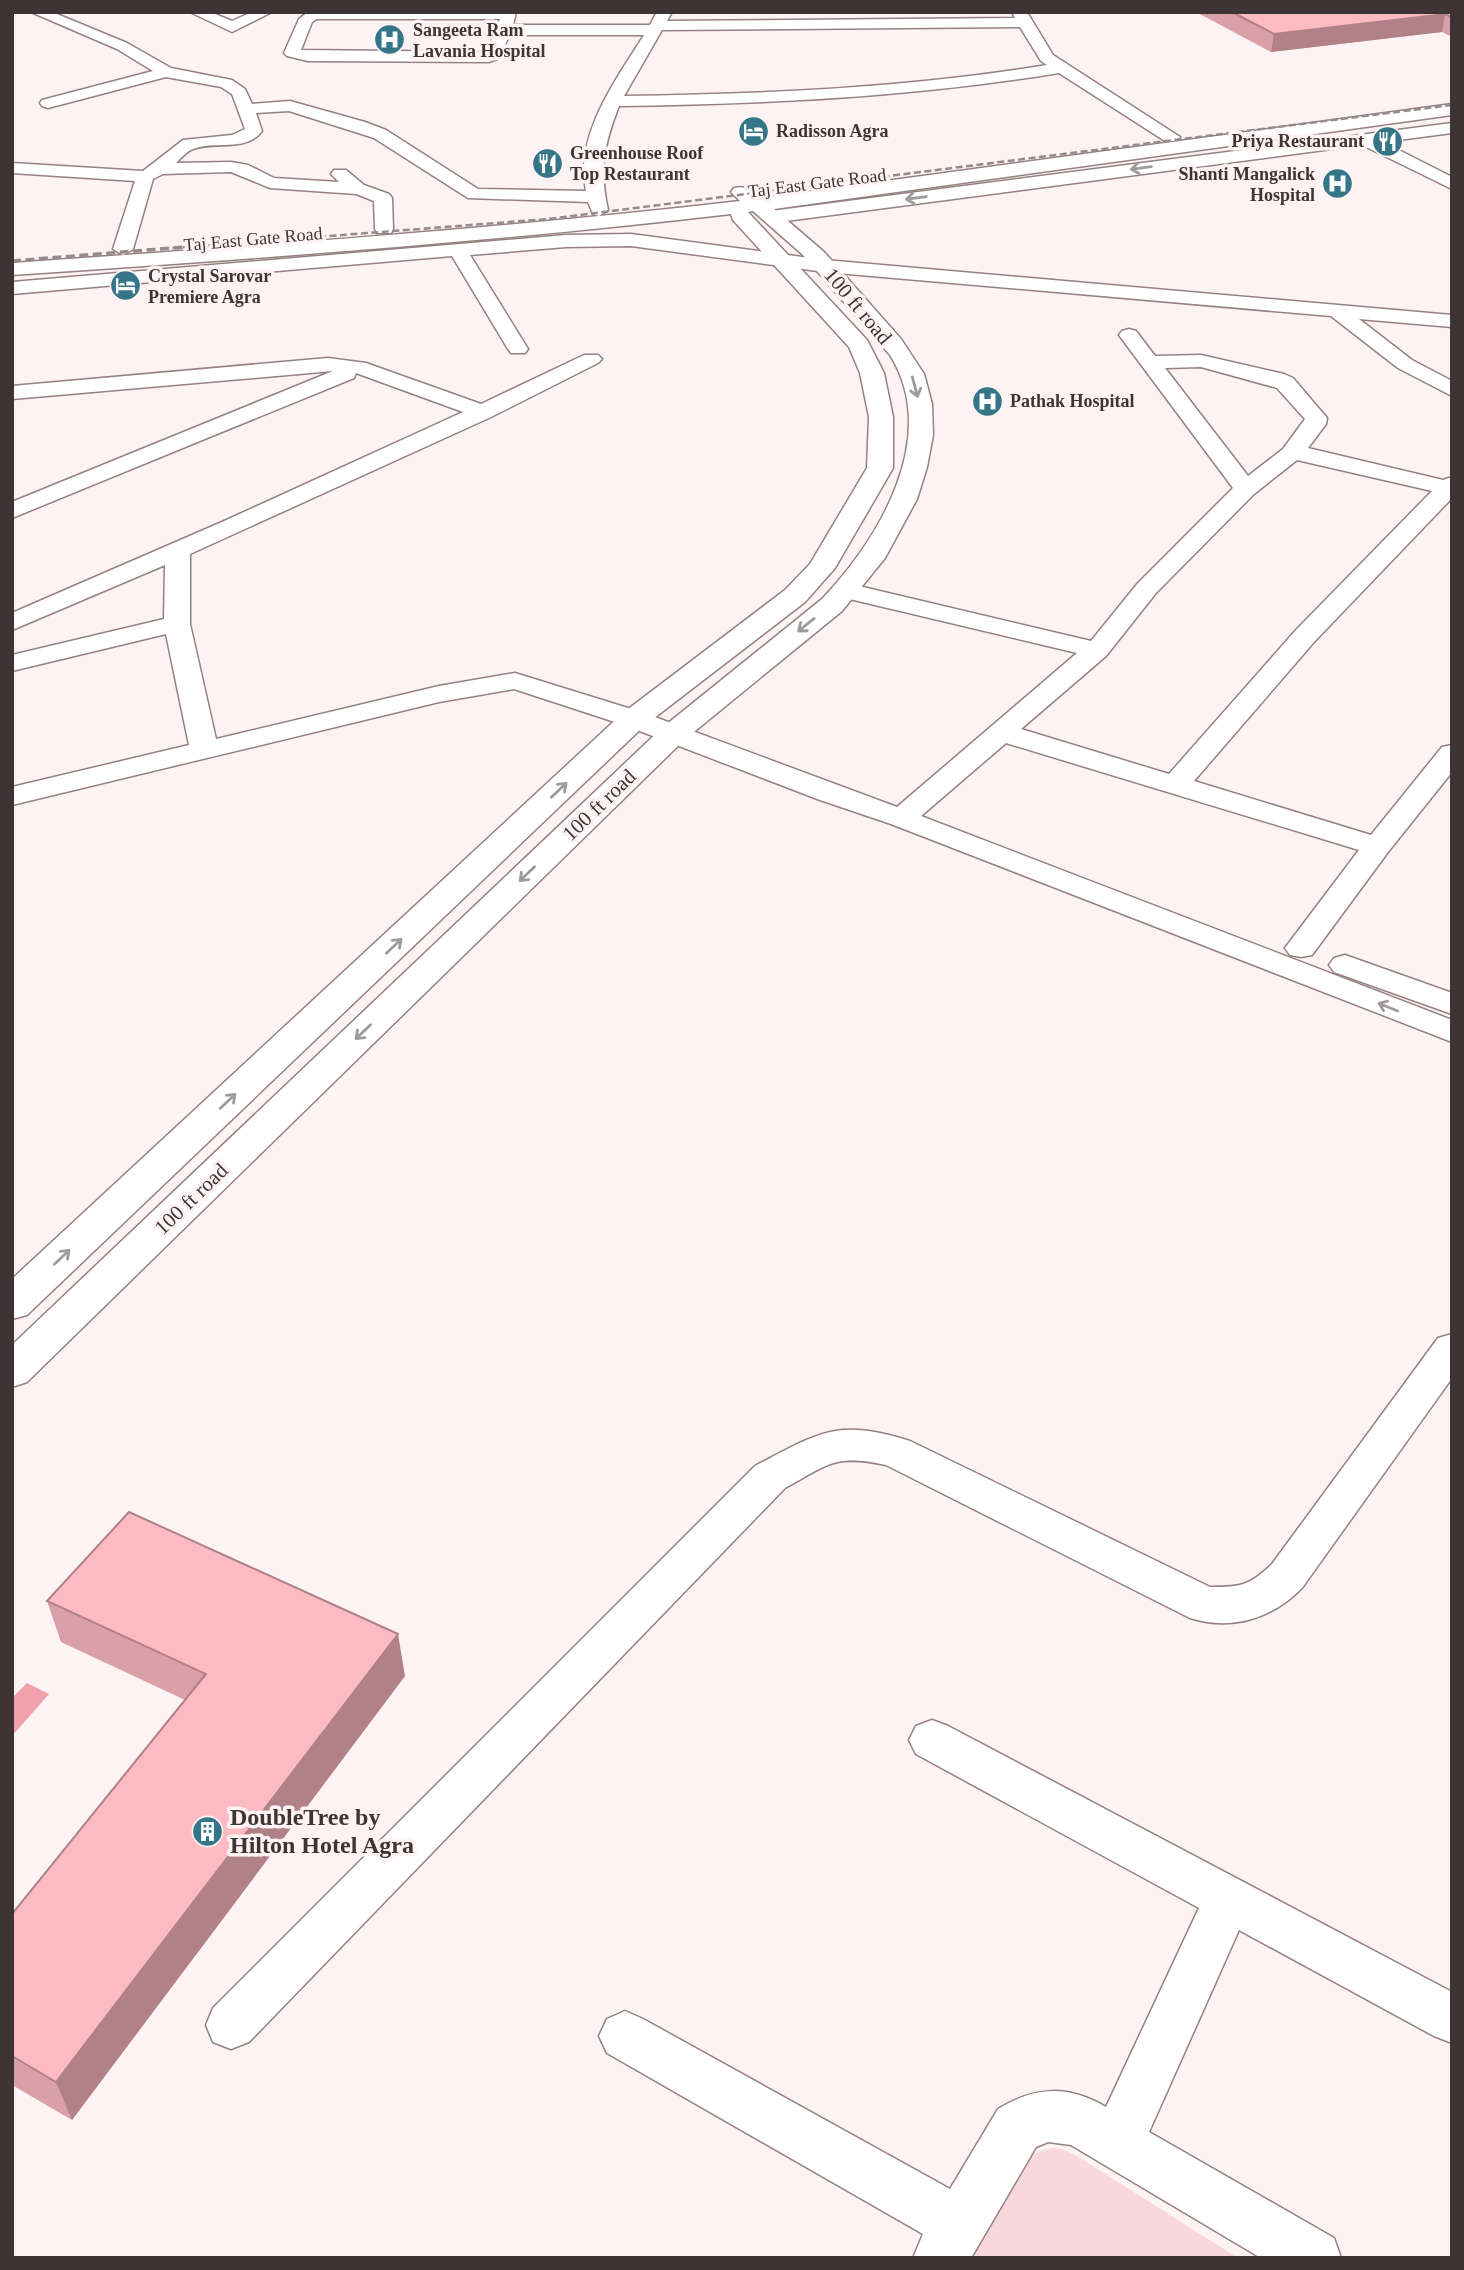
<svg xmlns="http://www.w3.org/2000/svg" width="1464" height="2270" font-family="Georgia,serif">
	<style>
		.green { fill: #f8d8db }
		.water { fill: #f1a1ac }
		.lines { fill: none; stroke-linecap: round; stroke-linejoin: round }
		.minor-casing { stroke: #968082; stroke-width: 3 }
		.major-casing { stroke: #968082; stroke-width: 3 }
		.minor { fill: #fff; fill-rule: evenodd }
		.major { fill: #fff; fill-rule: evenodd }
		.rail-far1 { stroke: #958b8c; stroke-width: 2.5; stroke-dasharray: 7 3.5; stroke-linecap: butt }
		.rail { stroke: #958b8c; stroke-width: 3.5; stroke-dasharray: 9 4.5; stroke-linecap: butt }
		.wall { fill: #d9a0a8 }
		.shaded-wall { fill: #b08288 }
		.building { fill: #fcbac3; stroke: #b08288; stroke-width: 2 }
		.oneway { stroke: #9e9a9a }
		.labels { text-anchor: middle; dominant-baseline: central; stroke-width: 7; stroke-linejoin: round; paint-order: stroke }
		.far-poi-label { font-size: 18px; font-weight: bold; fill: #3e3435; stroke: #fdf3f4; text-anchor: start }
		.far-street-label { font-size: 18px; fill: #3e3435; stroke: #fdf3f4 }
		.street-label { font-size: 21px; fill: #3e3435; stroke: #fdf3f4 }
		.near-poi-label { font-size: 24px; font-weight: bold; fill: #3e3435; stroke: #fdf3f4; text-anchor: start }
	</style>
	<rect width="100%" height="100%" fill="#fdf3f4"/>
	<!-- green -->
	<polygon class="green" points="1053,2148 1062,2149 1077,2156 1238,2258 965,2258 1023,2162 1038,2152"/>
	<!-- water -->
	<polygon class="water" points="27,1683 49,1694 12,1736 12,1698"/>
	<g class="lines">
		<defs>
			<g id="minor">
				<path d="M31 12H52L127 43 171 68 232 80 245 89 252 104 290 101 365 122 386 130 478 189 586 191C574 135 616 80 644 35H509L500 58 489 62 308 61 287 56 284 53 299 19 308 12H516L513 25H650L657 12H672L667 21 1015 18 1012 12H1027L1053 55 1180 137 1177 141H1165L1059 73C913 97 767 104 619 106 604 144 599 169 608 210L599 216 593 214 588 202 468 198 374 138 289 111 256 113 262 131C245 153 216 140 193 149 187 151 181 158 176 163L231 162 248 165 274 178 339 182 331 174 334 170H346L364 185 389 194 392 198 393 229 391 233H377L375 229 374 201 356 194 270 188 231 172 163 174 153 179 133 249 123 255 113 249 135 181 12 173V163L143 171 183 140 232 135 245 129 232 94 221 87 166 77 48 108 42 106 40 103 42 100 153 71 117 49ZM317 19H500L487 52 301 50 312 22ZM1020 27 1041 61 1047 65C907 88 766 94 624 96L662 30Z"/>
				<polygon points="190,12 210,12 232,21 252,12 272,12 232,32"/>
				<polygon points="1452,123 1452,133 1383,142 1452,177 1452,189 1362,145 771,223 762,217 771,211"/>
				<polygon points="631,234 825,260 1452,315 1452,327 1359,319 1412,360 1452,381 1452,396 1398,368 1331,316 825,272 631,246 566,247 470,255 528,349 525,353 511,353 508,349 452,256 12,294 12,282 566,235"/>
				<path d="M1129 329 1136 331 1155 356 1201 355 1284 374 1293 378 1327 418 1326 424 1308 448 1443 480 1452 477V498L1314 642 1194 781 1371 835 1442 747 1452 745V772L1388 852 1312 955 1301 957 1290 955 1285 948 1359 850 1006 743 921 816 1452 1020V1042L891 824 820 800 624 725 514 689 439 702 12 805V787L189 745 166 634 12 671V655L164 619 165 565 12 630V613L222 522 463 412 356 373 354 378 12 518V502L333 371 12 399V386L328 358 366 363 481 404 584 355H598L602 359 598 363 491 417 190 554V624L216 739 439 686 515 673 644 713 897 807 1077 653 837 596 833 591 837 586 846 583 1091 641 1138 583 1233 488 1119 335 1122 331ZM1201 367 1277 388 1305 419 1283 449 1248 476 1165 368ZM1297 460 1432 491 1296 630 1169 774 1021 729 1106 656 1156 593 1254 494Z"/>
				<polygon points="1345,955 1452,993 1452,1014 1334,972 1329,965 1334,958"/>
				<path d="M1452 1334V1378L1302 1588C1272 1619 1231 1631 1190 1618L886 1465C835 1454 829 1464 785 1488L249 2042 231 2049 213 2042 206 2025 213 2008 755 1466C820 1432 837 1418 910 1441L1210 1587C1241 1587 1249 1586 1272 1564L1438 1338Z"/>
				<path d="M932 1720 948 1726 1452 1992V2043L1434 2036 1239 1930 1149 2132 1334 2238 1341 2258H1261L1071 2145 1048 2142 1036 2147 971 2258H913L923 2234 607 2053 599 2036 607 2019 625 2011 643 2019 950 2189 998 2109C1036 2086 1068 2085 1106 2107L1199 1908 916 1754 909 1740 916 1726Z"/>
			</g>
			<path id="major" d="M1452 104V115L774 209 824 252 901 339 924 374 932 404 933 435 927 467 917 499 885 558 842 611 684 740 27 1382 12 1387V1345L662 728 822 599C879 539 941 437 890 355L802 254 753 211 748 212 867 340 884 373 893 417V468L835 568 805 602 645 725 27 1315 12 1319V1279L623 713 785 590 810 564 867 468 869 417 860 373 849 347 733 220 731 214C492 242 252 259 12 275V263C255 246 498 229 740 201L731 192 734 188C746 185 752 191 761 198Z"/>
		</defs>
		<!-- minor casing -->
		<use href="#minor" class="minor-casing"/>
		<!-- major casing -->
		<use href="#major" class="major-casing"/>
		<!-- minor -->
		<use href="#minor" class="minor"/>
		<!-- major -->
		<use href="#major" class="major"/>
		<!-- rail-far1 -->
		<polyline class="rail-far1" points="162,249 548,219 1452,105"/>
		<!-- rail -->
		<polyline class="rail" points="12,261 185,247"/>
	</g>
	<!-- wall -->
	<g class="wall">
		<polygon points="1196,12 1452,12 1452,37 1442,32 1271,52"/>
		<polygon points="47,1601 405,1676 72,2120 12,2085 12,1914 185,1700 61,1642"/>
	</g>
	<!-- shaded-wall -->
	<g class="shaded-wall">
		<polygon points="1445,14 1442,32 1271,52 1274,34"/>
		<polygon points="398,1634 405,1676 72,2120 56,2082"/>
	</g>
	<!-- building -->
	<g class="building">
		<polygon points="1232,12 1452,12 1452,17 1445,14 1274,34"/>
		<polygon points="129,1512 398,1634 56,2082 12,2056 12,1914 206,1674 47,1601"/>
	</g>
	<!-- one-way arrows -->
	<defs><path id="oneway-shaft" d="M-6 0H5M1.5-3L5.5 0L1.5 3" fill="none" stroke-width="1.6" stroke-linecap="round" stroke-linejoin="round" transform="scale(1.75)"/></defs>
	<g class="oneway">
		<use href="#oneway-shaft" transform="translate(1141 168) rotate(173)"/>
		<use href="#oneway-shaft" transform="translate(916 198) rotate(172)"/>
		<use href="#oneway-shaft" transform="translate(915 387) rotate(75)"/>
		<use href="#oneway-shaft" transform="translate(806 625) rotate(141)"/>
		<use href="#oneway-shaft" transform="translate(559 790) rotate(-43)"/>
		<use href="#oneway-shaft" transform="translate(527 874) rotate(136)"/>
		<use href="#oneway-shaft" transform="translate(394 946) rotate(-43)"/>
		<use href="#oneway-shaft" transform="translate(1388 1007) rotate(-158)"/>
		<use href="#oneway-shaft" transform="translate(363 1032) rotate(136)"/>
		<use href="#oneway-shaft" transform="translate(228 1101) rotate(-43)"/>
		<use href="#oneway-shaft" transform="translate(62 1257) rotate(-43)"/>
	</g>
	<!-- icons -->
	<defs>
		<symbol id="hospital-disc" viewBox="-11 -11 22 22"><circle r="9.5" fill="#357588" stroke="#fdf3f4"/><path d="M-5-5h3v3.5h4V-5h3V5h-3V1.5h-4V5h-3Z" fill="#fff"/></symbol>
		<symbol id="hotel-disc" viewBox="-11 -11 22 22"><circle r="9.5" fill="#357588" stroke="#fdf3f4"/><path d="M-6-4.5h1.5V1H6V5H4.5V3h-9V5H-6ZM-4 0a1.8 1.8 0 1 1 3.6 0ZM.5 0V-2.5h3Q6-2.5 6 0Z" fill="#fff"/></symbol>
		<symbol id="restaurant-disc" viewBox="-11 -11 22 22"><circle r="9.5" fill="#357588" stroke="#fdf3f4"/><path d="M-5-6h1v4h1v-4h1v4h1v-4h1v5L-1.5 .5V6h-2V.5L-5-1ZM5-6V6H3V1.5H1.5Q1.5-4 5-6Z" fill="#fff"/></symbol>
		<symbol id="building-disc" viewBox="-11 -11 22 22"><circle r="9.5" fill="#357588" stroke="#fdf3f4"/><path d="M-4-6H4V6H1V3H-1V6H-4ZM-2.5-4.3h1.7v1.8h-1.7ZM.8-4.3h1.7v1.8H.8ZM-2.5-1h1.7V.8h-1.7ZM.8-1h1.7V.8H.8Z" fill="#fff"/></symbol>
	</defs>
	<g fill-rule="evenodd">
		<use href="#hospital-disc" x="372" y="22" width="35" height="35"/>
		<use href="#hotel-disc" x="736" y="114" width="35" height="35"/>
		<use href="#restaurant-disc" x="1370" y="124" width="35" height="35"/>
		<use href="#restaurant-disc" x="530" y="146" width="35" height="35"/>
		<use href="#hospital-disc" x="1320" y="166" width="35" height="35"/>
		<use href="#hotel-disc" x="108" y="268" width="35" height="35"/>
		<use href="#hospital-disc" x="970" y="384" width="35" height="35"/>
		<use href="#building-disc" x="190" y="1814" width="35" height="35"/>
	</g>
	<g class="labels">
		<!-- far-poi labels -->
		<g class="far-poi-label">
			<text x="413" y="30">Sangeeta Ram<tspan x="413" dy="21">Lavania Hospital</tspan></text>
			<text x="776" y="131">Radisson Agra</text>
			<text x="1364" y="141" text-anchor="end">Priya Restaurant</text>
			<text x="570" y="153">Greenhouse Roof<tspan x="570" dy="21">Top Restaurant</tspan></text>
			<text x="1315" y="174" text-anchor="end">Shanti Mangalick<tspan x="1315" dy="21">Hospital</tspan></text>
			<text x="148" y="276">Crystal Sarovar<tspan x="148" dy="21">Premiere Agra</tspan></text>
			<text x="1010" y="401">Pathak Hospital</text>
		</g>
		<!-- far-street labels -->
		<g class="far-street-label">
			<text transform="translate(817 183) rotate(-7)">Taj East Gate Road</text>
			<text transform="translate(253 239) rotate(-5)">Taj East Gate Road</text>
		</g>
		<!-- street labels -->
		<g class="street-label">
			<text transform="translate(858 306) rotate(50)">100 ft road</text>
			<text transform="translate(599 805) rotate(-44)">100 ft road</text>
			<text transform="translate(191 1199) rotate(-44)">100 ft road</text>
		</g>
		<!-- near-poi labels -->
		<g class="near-poi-label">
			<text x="230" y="1817">DoubleTree by<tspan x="230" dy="28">Hilton Hotel Agra</tspan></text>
		</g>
	</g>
	<!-- border -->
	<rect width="1464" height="2270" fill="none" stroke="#3e3435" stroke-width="28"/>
</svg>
